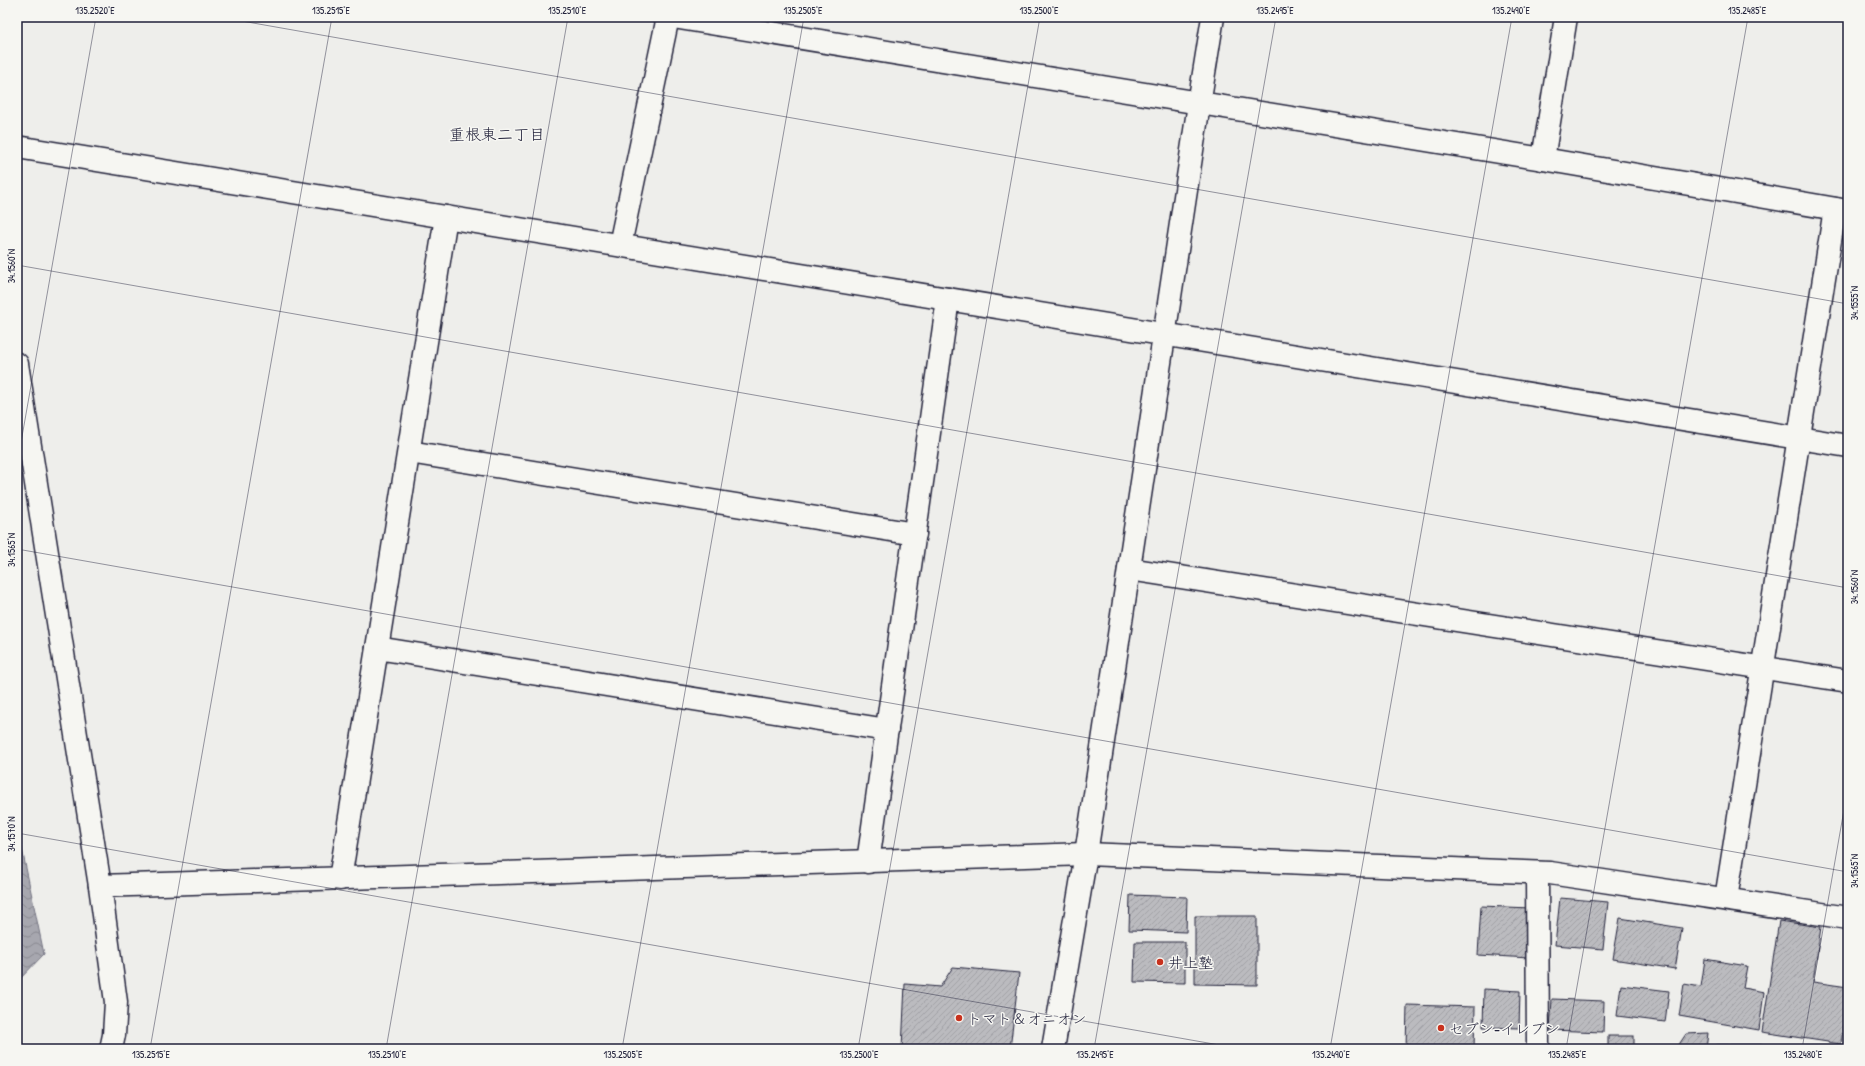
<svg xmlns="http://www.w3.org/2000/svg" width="1865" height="1066" font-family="'Patrick Hand','Klee One',sans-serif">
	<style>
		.water { fill: url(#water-waves); stroke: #727281 }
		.building { fill: url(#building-hatch); stroke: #22223b }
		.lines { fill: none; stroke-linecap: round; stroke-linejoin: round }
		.minor-casing { stroke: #22223b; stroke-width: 25 }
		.tertiary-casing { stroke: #22223b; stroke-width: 25 }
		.minor { stroke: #f6f6f2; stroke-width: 22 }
		.tertiary { stroke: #f6f6f2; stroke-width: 22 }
		.ticks { fill: none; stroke: #22223b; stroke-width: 1; stroke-opacity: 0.45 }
		.poi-dot { fill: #c8321e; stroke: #f6f6f2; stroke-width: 1.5 }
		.labels { text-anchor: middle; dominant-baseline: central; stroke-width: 3; stroke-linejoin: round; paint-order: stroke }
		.poi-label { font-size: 15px; fill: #22223b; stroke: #f6f6f2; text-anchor: start }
		.neighbourhood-label { font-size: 16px; fill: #22223b; stroke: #f6f6f2 }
		.neatline { fill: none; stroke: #22223b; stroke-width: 1.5 }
		.ticks-label { font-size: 10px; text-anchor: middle; fill: #22223b }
	</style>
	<defs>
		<pattern id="water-waves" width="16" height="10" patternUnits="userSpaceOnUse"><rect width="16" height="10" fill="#a7a7af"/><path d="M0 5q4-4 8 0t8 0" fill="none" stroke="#888890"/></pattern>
		<pattern id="building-hatch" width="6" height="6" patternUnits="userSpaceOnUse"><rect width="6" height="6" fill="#bbbbbf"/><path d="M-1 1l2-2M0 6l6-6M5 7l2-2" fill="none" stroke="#a0a0a5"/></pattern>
	</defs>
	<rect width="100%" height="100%" fill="#eeeeeb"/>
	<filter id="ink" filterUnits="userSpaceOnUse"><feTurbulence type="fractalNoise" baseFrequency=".025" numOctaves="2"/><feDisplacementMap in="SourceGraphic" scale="8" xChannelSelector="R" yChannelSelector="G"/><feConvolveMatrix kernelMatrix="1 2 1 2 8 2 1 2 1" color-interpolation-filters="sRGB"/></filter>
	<g filter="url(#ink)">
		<!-- water -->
		<polygon class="water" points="17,825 44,954 17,982"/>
		<!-- building -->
		<g class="building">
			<polygon points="1130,895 1187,897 1186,932 1129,930"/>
			<polygon points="1560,898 1608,902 1603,949 1555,945"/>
			<polygon points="1481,906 1531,908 1529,958 1478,955"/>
			<polygon points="1195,916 1257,916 1257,985 1195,984"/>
			<polygon points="1620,918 1682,928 1675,969 1613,959"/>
			<polygon points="1779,921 1821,927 1813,982 1848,987 1841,1044 1762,1032"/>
			<polygon points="1135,942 1185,942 1185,983 1134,982"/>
			<polygon points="1705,959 1747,966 1743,988 1764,992 1759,1030 1679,1016 1684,984 1701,987"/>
			<polygon points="953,967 1019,973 1010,1049 902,1049 905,984 940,987"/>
			<polygon points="1621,985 1669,991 1665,1022 1617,1016"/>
			<polygon points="1484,989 1520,991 1519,1028 1483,1027"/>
			<polygon points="1552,999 1604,1001 1603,1032 1550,1030"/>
			<polygon points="1407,1005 1475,1007 1474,1049 1406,1049"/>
			<polygon points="1708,1033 1706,1049 1676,1049 1686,1034"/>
			<rect x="1608" y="1036" width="26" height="13"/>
			<rect x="1717" y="1045" width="52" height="4"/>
		</g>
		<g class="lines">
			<defs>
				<g id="minor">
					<polyline points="17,147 1848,446"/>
					<polyline points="1543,159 1566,17"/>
					<polyline points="620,245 668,17"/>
					<polyline points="409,452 915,534"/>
					<polyline points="1129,569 1848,681"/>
					<polyline points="377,648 887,730"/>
					<polyline points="868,862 948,299"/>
					<polyline points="1537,873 1538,1049"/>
					<polyline points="340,879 446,217"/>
					<polyline points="100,886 1086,854 1550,873 1848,918"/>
					<polyline points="1726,899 1835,209"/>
				</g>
				<g id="tertiary">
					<polyline points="673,17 1543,159 1848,211"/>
					<polyline points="17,364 100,886 116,1002 114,1035 111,1049"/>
					<polyline points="1053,1049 1086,854 1199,104 1213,17"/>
				</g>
			</defs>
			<!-- minor casing -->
			<use href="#minor" class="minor-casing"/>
			<!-- tertiary casing -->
			<use href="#tertiary" class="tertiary-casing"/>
			<!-- minor -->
			<use href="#minor" class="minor"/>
			<!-- tertiary -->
			<use href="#tertiary" class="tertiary"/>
		</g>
	</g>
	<!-- ticks -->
	<path class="ticks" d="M219 17 1848 304M1829 17 1848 20M17 265 1848 588M17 465 96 17M17 549 1848 872M17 833 1242 1049M150 1049 332 17M386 1049 568 17M622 1049 804 17M858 1049 1040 17M1094 1049 1276 17M1330 1049 1512 17M1566 1049 1748 17M1802 1049 1848 787"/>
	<!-- markers -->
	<g class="poi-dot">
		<circle cx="1160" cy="962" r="4"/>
		<circle cx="959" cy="1018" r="4"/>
		<circle cx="1441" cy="1028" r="4"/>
	</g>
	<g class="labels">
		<!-- poi labels -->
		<g class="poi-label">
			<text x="1168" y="962">井上塾</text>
			<text x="967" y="1018">トマト＆オニオン</text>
			<text x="1449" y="1028">セブン-イレブン</text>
		</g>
		<!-- neighbourhood labels -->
		<g class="neighbourhood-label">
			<text x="497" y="134">重根東二丁目</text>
		</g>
	</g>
	<!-- margin -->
	<rect width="1865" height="1066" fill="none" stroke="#f6f6f2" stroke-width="44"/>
	<rect x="22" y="22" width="1821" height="1022" class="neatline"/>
	<g class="ticks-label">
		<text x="95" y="14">135.2520°E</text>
		<text x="331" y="14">135.2515°E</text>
		<text x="567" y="14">135.2510°E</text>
		<text x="803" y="14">135.2505°E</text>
		<text x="1039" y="14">135.2500°E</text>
		<text x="1275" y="14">135.2495°E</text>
		<text x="1511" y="14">135.2490°E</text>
		<text x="1747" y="14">135.2485°E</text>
		<text transform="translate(11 266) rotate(-90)" y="4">34.1560°N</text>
		<text transform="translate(1854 303) rotate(-90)" y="4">34.1555°N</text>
		<text transform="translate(11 550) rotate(-90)" y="4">34.1565°N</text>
		<text transform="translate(1854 587) rotate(-90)" y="4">34.1560°N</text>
		<text transform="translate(11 834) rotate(-90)" y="4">34.1570°N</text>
		<text transform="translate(1854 871) rotate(-90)" y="4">34.1565°N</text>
		<text x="151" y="1058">135.2515°E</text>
		<text x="387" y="1058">135.2510°E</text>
		<text x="623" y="1058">135.2505°E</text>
		<text x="859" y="1058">135.2500°E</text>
		<text x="1095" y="1058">135.2495°E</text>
		<text x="1331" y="1058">135.2490°E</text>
		<text x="1567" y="1058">135.2485°E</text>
		<text x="1803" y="1058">135.2480°E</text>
	</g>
</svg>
